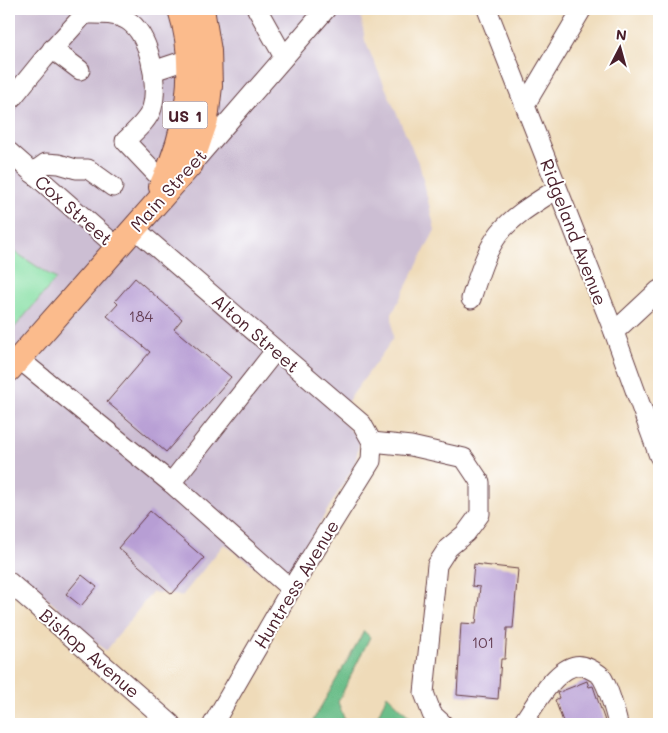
<svg xmlns="http://www.w3.org/2000/svg" width="668" height="733" font-family="Mali,sans-serif">
	<style>
		.industrial { fill: #ccbed3 }
		.green { fill: #86dfa4; stroke: #687f68 }
		.forest { fill: #6cbe8a; stroke: #5b6e5a }
		.building { fill: #b79ed4 }
		.lines { fill: none; stroke-linecap: round; stroke-linejoin: round }
		.minor-casing { stroke: #633b40; stroke-width: 21 }
		.major-casing { stroke: #633b40; stroke-width: 26 }
		.minor { stroke: #fff; stroke-width: 19 }
		.major { stroke: #fbbb8c; stroke-width: 24 }
		.labels { text-anchor: middle; dominant-baseline: central; stroke-width: 4; stroke-linejoin: round; paint-order: stroke }
		.number-label { font-size: 15px; fill: #653f55 }
		.shield { fill: #fff; stroke: #80626b; stroke-width: 1 }
		.shield-label { font-size: 16px; font-weight: bold; fill: #4a1f2b }
		.street-label { font-size: 18px; fill: #4a1f2b; stroke: #fff }
	</style>
	<rect width="100%" height="100%" fill="#fff"/>
	<filter id="ink" filterUnits="userSpaceOnUse"><feTurbulence type="fractalNoise" baseFrequency=".02" numOctaves="2"/><feDisplacementMap in="SourceGraphic" scale="10" xChannelSelector="R" yChannelSelector="G"/><feConvolveMatrix kernelMatrix="1 2 1 2 8 2 1 2 1" color-interpolation-filters="sRGB"/></filter>
	<filter id="wash" filterUnits="userSpaceOnUse"><feTurbulence type="fractalNoise" baseFrequency=".0096" numOctaves="4" result="noise"/><feDisplacementMap in="SourceGraphic" scale="20" xChannelSelector="R" yChannelSelector="G"/><feGaussianBlur stdDeviation="1.12" result="paint"/><feColorMatrix in="noise" values="0 0 0 0 0 0 0 0 0 0 0 0 0 0 0 0 0 1.4 0 .05"/><feComposite in="paint" operator="in"/></filter>
	<g filter="url(#wash)">
		<rect width="100%" height="100%" fill="#efdbb9"/>
		<!-- industrial -->
		<polygon class="industrial" points="9,9 360,9 365,41 420,167 435,230 392,314 393,339 337,416 360,440 355,464 282,586 224,544 182,596 152,592 106,651 9,565 9,334 56,279 9,248"/>
		<!-- green -->
		<polygon class="green" points="9,248 56,279 9,334"/>
		<!-- forest -->
		<g class="forest">
			<polygon points="364,631 370,637 338,702 345,721 350,724 311,724"/>
			<polygon points="387,695 417,724 374,724"/>
		</g>
		<g id="blocks">
			<!-- building -->
			<g class="building">
				<polygon points="135,278 182,319 174,329 231,377 166,452 107,402 150,352 107,316 118,304 115,301"/>
				<polygon points="150,511 204,558 172,594 118,548"/>
				<polygon points="474,564 518,569 513,628 507,628 505,659 501,659 498,699 457,695 461,623 476,624 480,587 472,586"/>
				<polygon points="82,575 97,587 81,606 66,594"/>
				<polygon points="587,681 589,687 593,686 606,724 564,724 555,700 559,698 557,693"/>
			</g>
		</g>
	</g>
	<g filter="url(#ink)">
		<use href="#blocks" fill-opacity="0" stroke="#633b40" stroke-width="1"/>
		<g class="lines">
			<defs>
				<g id="minor">
					<polyline points="257,9 284,57"/>
					<polyline points="487,9 614,332 659,456"/>
					<path d="M86 14C99 14 115 13 127 20 150 34 159 84 152 108 148 121 134 132 125 141L164 182"/>
					<polyline points="52,49 80,70"/>
					<polyline points="153,71 189,59"/>
					<polyline points="9,102 43,60 89,9"/>
					<polyline points="525,105 582,9"/>
					<polyline points="9,152 117,247"/>
					<polyline points="196,159 326,9"/>
					<polyline points="32,173 46,163 59,164 76,169 88,169 113,187"/>
					<polyline points="134,228 362,424 372,442 371,461 291,589 213,724"/>
					<path d="M471 299C492 232 498 226 557 189"/>
					<polyline points="614,332 659,290"/>
					<polyline points="19,359 171,483 291,589"/>
					<polyline points="372,442 411,446 464,458 480,482 480,514 466,533 448,548 437,565 424,693 432,714 443,724"/>
					<polyline points="171,483 275,351"/>
					<polyline points="9,582 171,724"/>
					<path d="M522 724C534 707 562 654 588 668 592 670 598 673 601 676 610 690 614 709 618 724"/>
				</g>
				<g id="major">
					<path d="M161 187C187 132 199 68 180 9"/>
					<polyline points="9,370 191,164 206,120 210,86 209,51 202,9"/>
				</g>
			</defs>
			<!-- minor casing -->
			<use href="#minor" class="minor-casing"/>
			<!-- major casing -->
			<use href="#major" class="major-casing"/>
			<!-- minor -->
			<use href="#minor" class="minor"/>
			<!-- major -->
			<use href="#major" class="major"/>
		</g>
	</g>
	<g class="labels">
		<!-- number labels -->
		<g class="number-label">
			<text x="141" y="316">184</text>
			<text x="483" y="642">101</text>
		</g>
		<!-- shield labels -->
		<rect class="shield" x="162.5" y="101.5" width="45" height="27" rx="4"/>
		<g class="shield-label">
			<text x="185" y="115">US 1</text>
		</g>
		<!-- street labels -->
		<g class="street-label">
			<text transform="translate(168 190) rotate(-48)">Main Street</text>
			<text transform="translate(74 210) rotate(41)">Cox Street</text>
			<text transform="translate(574 232) rotate(69)">Ridgeland Avenue</text>
			<text transform="translate(256 333) rotate(41)">Alton Street</text>
			<text transform="translate(296 584) rotate(-59)">Huntress Avenue</text>
			<text transform="translate(90 653) rotate(41)">Bishop Avenue</text>
		</g>
	</g>
	<!-- margin -->
	<rect width="668" height="733" fill="none" stroke="#fff" stroke-width="30"/>
	<!-- north arrow -->
	<g transform="translate(620 48) rotate(6)" stroke="#ffffff" stroke-width="4" paint-order="stroke">
	<path d="M0-4L9 19L0 12L-9 19Z" fill="#4a1f2b"/>
	<text y="-8" font-size="14" font-weight="bold" text-anchor="middle" fill="#4a1f2b">N</text>
	</g>
</svg>
